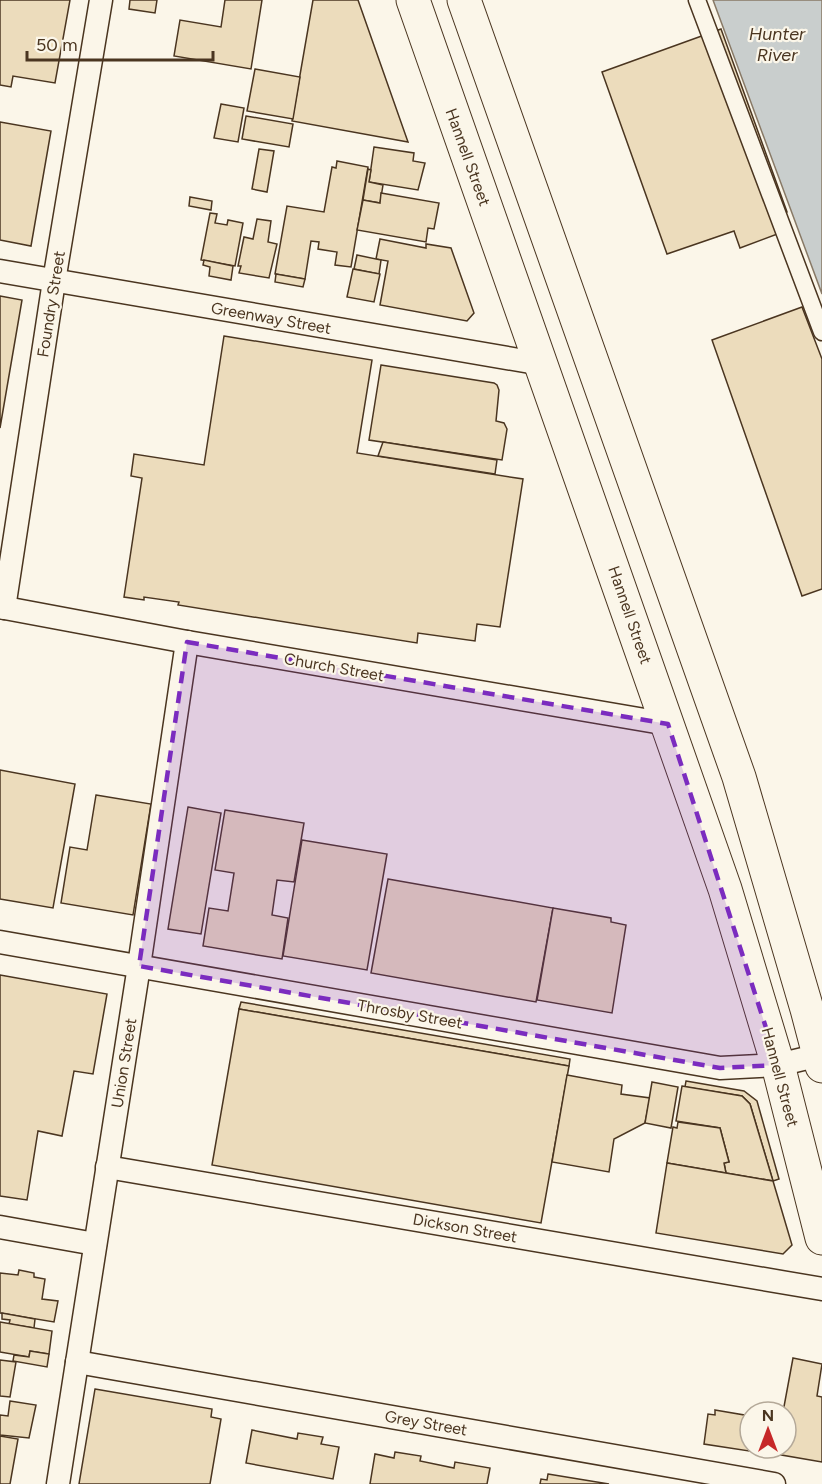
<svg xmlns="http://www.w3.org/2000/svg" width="822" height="1484" font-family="Figtree,sans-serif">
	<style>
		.water { fill: #c9cecd; stroke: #887966; stroke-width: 1.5 }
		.building { fill: #ecdcbc; stroke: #4a3520; stroke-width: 1.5 }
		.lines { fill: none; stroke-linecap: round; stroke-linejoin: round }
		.pedestrian-casing { stroke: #4a3520; stroke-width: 19 }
		.minor-casing { stroke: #4a3520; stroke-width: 25 }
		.trunk-casing { stroke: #4a3520; stroke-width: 35 }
		.pedestrian { stroke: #fbf6e9; stroke-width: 16 }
		.minor { stroke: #fbf6e9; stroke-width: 22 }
		.trunk { stroke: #fbf6e9; stroke-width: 33 }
		.marked { fill: #7b2cbf; fill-opacity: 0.2; stroke: #7b2cbf; stroke-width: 4.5; stroke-dasharray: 12 8; stroke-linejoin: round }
		.labels { text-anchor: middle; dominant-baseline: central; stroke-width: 4.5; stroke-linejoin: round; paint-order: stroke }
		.street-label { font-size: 16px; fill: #4a3520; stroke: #fbf6e9 }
		.water-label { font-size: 18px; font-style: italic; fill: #4a3520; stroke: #fbf6e9 }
	</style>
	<rect width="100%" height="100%" fill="#fbf6e9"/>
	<!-- water -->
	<polygon class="water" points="713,0 822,0 822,294"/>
	<!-- building -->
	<g class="building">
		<polygon points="0,0 70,0 55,83 13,76 11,87 0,85"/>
		<polygon points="130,0 157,0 155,13 129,9"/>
		<polygon points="225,0 262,0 251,69 174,56 180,20 221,27"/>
		<polygon points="313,0 358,0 408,142 292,121"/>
		<polygon points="721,29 787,212 782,213 788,230 740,248 734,231 667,254 602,72"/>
		<polygon points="255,69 300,77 293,119 247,111"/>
		<polygon points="221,104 244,108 238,142 214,138"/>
		<polygon points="246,116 293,124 289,147 242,139"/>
		<polygon points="0,122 51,131 31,246 0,240"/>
		<polygon points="374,147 414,153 413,161 425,163 418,190 369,182"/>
		<polygon points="259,149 274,151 267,192 252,189"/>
		<polygon points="337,161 368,167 351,267 335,265 337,252 318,249 319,242 311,241 305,279 275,274 287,206 324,212 332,167 336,168"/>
		<polygon points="368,169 371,170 369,182 383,185 380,203 363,200"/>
		<polygon points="381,193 439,203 434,229 428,228 426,242 357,230 363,200 380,203"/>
		<polygon points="190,197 212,201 211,210 189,206"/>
		<polygon points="210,213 217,214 215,223 227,225 228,220 243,223 235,266 201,260"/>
		<polygon points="257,219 271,221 268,242 277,244 269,278 239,273 241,266 238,266 244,237 253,239"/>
		<polygon points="380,239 426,248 426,244 451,248 474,313 467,321 380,305 388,261 376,259"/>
		<polygon points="357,255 381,260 379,274 354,269"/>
		<polygon points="204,260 233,266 231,280 209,276 210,267 203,265"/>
		<polygon points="353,269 380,274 374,302 347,297"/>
		<polygon points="276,274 305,279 303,287 275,282"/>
		<polygon points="0,296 22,300 0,428"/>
		<polygon points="802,307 822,359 822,589 802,596 712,340"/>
		<polygon points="224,336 372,360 357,453 523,479 500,627 477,624 475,641 418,633 417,643 178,605 179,602 144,597 144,600 124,597 142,478 131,476 134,454 204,465"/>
		<polygon points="381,365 494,383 497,385 499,390 496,421 504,423 507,429 502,460 369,440"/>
		<polygon points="383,442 497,460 495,474 378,456"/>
		<polygon points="0,770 75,784 53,908 0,899"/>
		<polygon points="96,795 151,804 133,915 61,903 70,847 87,850"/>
		<polygon points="188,807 221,813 201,934 168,929"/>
		<polygon points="225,810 304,823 294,882 277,880 272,915 288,918 282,959 203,946 209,908 228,911 234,873 215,870"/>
		<polygon points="302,840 387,854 367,970 283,956"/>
		<polygon points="388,879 553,908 536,1002 371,973"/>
		<polygon points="553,908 611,918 611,922 626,925 612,1013 537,1000"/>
		<polygon points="0,975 107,994 93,1074 74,1071 62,1136 38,1131 27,1200 0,1196"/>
		<polygon points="241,1002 570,1059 569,1066 239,1009"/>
		<polygon points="239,1009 569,1066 541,1223 212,1165"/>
		<polygon points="567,1075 622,1085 621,1094 650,1098 645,1123 614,1139 609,1172 552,1162"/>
		<polygon points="686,1081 744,1091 757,1101 779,1179 773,1181 750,1104 742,1096 685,1087"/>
		<polygon points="652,1082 678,1087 671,1128 645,1123"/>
		<polygon points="682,1086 742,1096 750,1104 773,1181 726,1173 724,1163 729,1162 720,1128 676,1121"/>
		<polygon points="678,1122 720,1128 729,1162 724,1163 726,1173 667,1163 673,1127 677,1128"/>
		<polygon points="667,1163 773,1181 792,1245 783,1254 656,1233"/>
		<polygon points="19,1270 34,1273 34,1277 45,1279 42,1299 58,1301 54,1322 0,1313 0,1273 18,1275"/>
		<polygon points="2,1313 35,1319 34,1328 9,1324 10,1320 2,1319"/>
		<polygon points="0,1322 52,1331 49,1354 30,1351 29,1357 0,1352"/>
		<polygon points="30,1351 49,1354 47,1367 13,1361 14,1355 29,1357"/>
		<polygon points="793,1358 822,1364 817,1396 822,1397 822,1462 770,1453 770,1448 786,1448 786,1412 783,1412"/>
		<polygon points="0,1360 16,1362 10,1397 0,1396"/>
		<polygon points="95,1389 212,1409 211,1417 221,1419 210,1484 79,1484"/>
		<polygon points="10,1401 36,1405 29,1438 0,1435 0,1415 8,1416"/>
		<polygon points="715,1410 750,1416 749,1451 704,1444 708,1414 715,1415"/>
		<polygon points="252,1430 297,1439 298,1433 323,1437 321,1444 339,1447 333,1479 246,1463"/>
		<polygon points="0,1436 18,1439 10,1484 0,1484"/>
		<polygon points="395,1452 421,1456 420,1461 454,1468 455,1462 490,1468 487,1484 370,1484 375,1454 394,1458"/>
		<polygon points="548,1474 609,1484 540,1484 541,1479 547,1480"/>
	</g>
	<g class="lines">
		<defs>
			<polyline id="pedestrian" points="697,0 822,332"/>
			<g id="minor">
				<polyline points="0,271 542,364"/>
				<polyline points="0,607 187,642 668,724"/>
				<polyline points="4,608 54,281 101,0"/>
				<polyline points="0,942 720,1068 778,1065 820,1055"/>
				<polyline points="107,1167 822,1289"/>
				<polyline points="0,1227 95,1244"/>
				<polyline points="77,1362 774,1484"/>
				<polyline points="58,1484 139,966 187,642"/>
			</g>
			<g id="trunk">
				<polyline points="413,0 725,889 778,1065 822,1238"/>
				<polyline points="464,0 739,777 807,1009 822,1066"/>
			</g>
		</defs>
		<!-- pedestrian casing -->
		<use href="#pedestrian" class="pedestrian-casing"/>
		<!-- minor casing -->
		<use href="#minor" class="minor-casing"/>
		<!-- trunk casing -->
		<use href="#trunk" class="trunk-casing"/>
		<!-- pedestrian -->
		<use href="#pedestrian" class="pedestrian"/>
		<!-- minor -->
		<use href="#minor" class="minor"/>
		<!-- trunk -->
		<use href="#trunk" class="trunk"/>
	</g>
	<!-- marked area -->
	<path class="marked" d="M187 642 668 724 778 1065 720 1068 139 966Z"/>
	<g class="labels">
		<!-- street labels -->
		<g class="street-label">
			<text transform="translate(468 157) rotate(70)">Hannell Street</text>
			<text transform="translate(51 304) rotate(-81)">Foundry Street</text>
			<text transform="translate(271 318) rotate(10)">Greenway Street</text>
			<text transform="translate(630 615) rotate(71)">Hannell Street</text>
			<text transform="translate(334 667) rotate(10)">Church Street</text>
			<text transform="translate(410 1014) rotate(10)">Throsby Street</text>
			<text transform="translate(124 1063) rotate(-81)">Union Street</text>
			<text transform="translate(780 1077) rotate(75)">Hannell Street</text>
			<text transform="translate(465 1228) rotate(10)">Dickson Street</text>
			<text transform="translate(426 1423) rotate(10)">Grey Street</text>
		</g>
		<!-- water labels -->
		<g class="water-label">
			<text x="777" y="34">Hunter<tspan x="777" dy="21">River</tspan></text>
		</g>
	</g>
	<!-- north arrow -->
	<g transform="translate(768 1430)"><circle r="28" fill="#fbf6e9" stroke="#b4a999" stroke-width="1.5"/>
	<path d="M0-4.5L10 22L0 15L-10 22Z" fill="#c62828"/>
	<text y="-9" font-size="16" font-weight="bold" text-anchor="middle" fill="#4a3520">N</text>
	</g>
	<!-- scale -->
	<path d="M27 51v9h186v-9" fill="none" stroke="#4a3520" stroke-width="3"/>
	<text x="36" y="51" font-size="18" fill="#4a3520" stroke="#fbf6e9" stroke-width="4.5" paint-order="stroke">50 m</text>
</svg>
